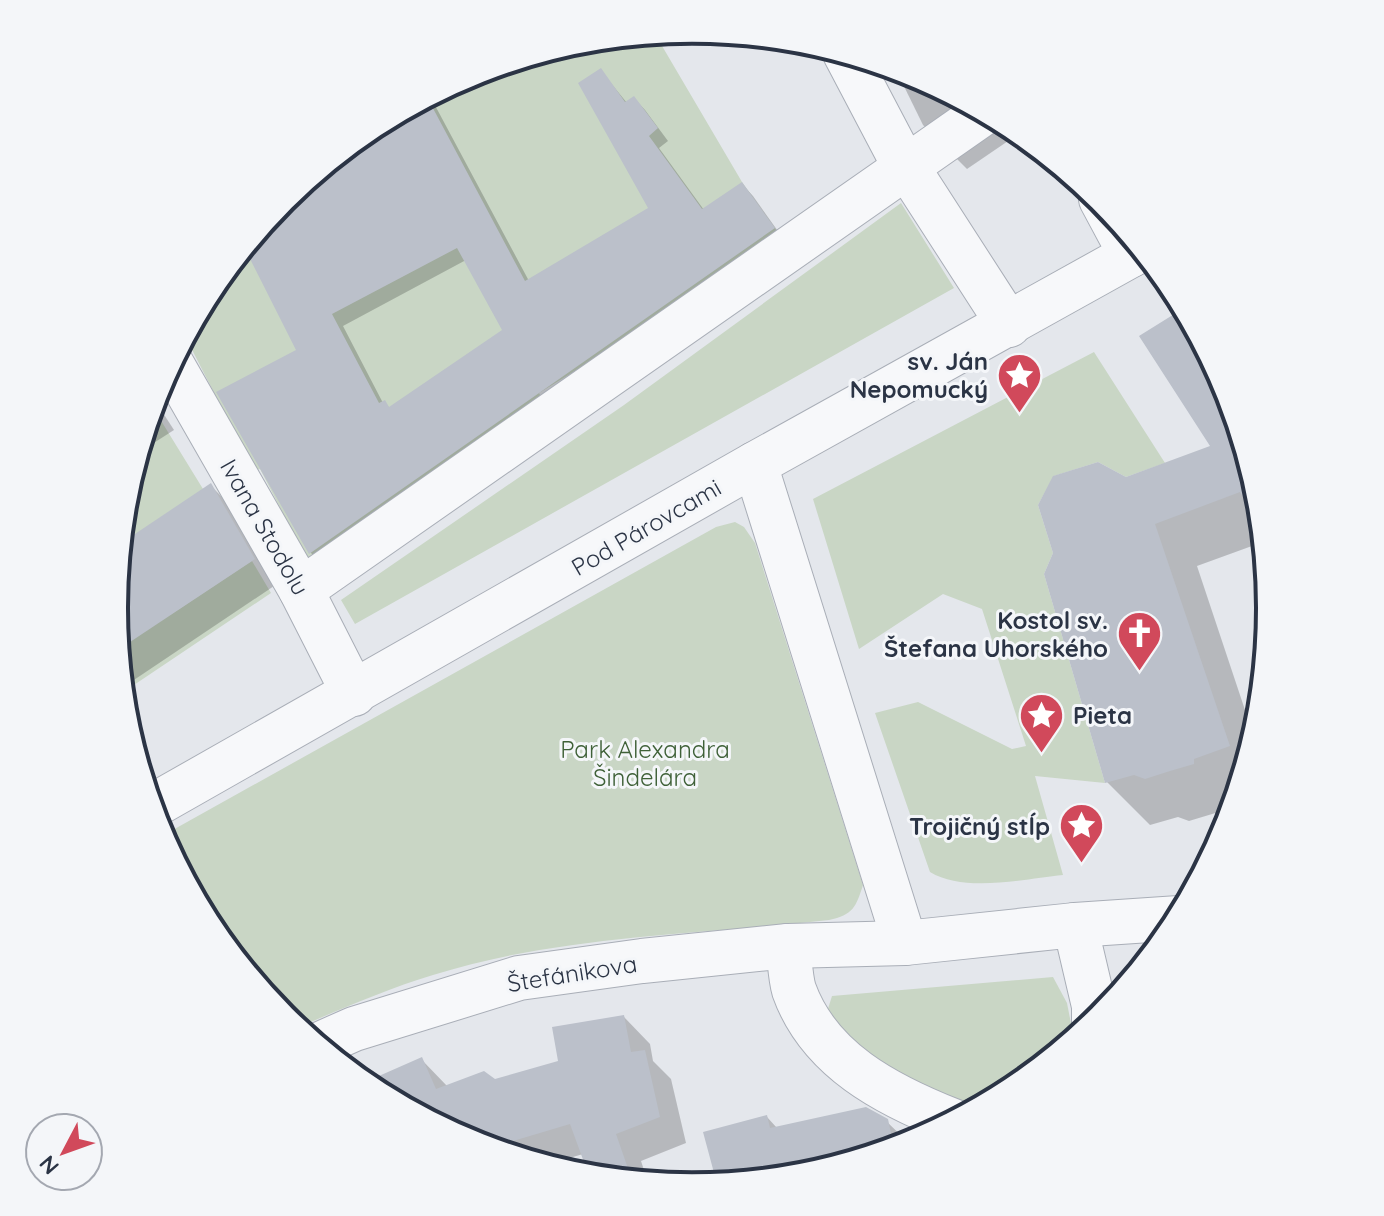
<svg xmlns="http://www.w3.org/2000/svg" width="1384" height="1216" font-family="Quicksand,sans-serif">
	<style>
		.green { fill: #c9d6c5 }
		.shadow { fill: #0003; fill-rule: evenodd }
		.building { fill: #bbc0ca; fill-rule: evenodd }
		.lines { fill: none; stroke-linecap: round; stroke-linejoin: round }
		.minor-casing { stroke: #a9aeb7; stroke-width: 46 }
		.minor { stroke: #f7f8fa; stroke-width: 44 }
		.labels { text-anchor: middle; dominant-baseline: central; stroke-width: 6; stroke-linejoin: round; paint-order: stroke }
		.poi-label { font-size: 24px; font-weight: bold; fill: #2b3445; stroke: #f4f6f9; text-anchor: end }
		.street-label { font-size: 24px; fill: #2b3445; stroke: #f4f6f9 }
		.park-label { font-size: 24px; fill: #3f6138; stroke: #f4f6f9 }
		.rim { fill: none; stroke: #2b3445; stroke-width: 4 }
	</style>
	<rect width="100%" height="100%" fill="#e4e7ec"/>
	<!-- green -->
	<g class="green">
		<polygon points="655,34 742,182 779,234 619,344 539,393 544,402 310,565 260,469 254,471 185,336 212,287 284,199 371,127 471,74 580,41"/>
		<polygon points="901,203 954,288 355,624 341,600 624,405"/>
		<path d="M1094 352 1165 463 1126 477 1098 462 1054 476 1038 505 1053 553 1044 574 1105 783 1035 776 1063 875C1024 879 964 893 930 872L875 713 918 702 1012 749 1026 746 982 609 943 594 859 649 813 499Z"/>
		<polygon points="152,406 203,489 147,583 170,615 252,561 271,593 122,693 114,608 125,495"/>
		<path d="M735 522 744 527 755 543 863 885C856 907 853 915 829 920 697 935 560 935 433 975 387 989 341 1009 297 1028L283 1016 211 929 162 836 716 527Z"/>
		<polygon points="1053,977 1067,1003 1074,1039 1013,1089 988,1102 940,1101 840,1042 827,1012 832,996"/>
	</g>
	<!-- shadow -->
	<g class="shadow">
		<polygon points="895,68 914,74 1020,133 967,169 923,125"/>
		<path d="M601 71 627 103 634 98 645 110 668 141 659 148 704 210 742 184 753 196 785 241 322 564 311 553 299 351 334 232 306 180 371 127 430 96 529 281 651 208ZM466 260 505 330 390 408 383 403 343 326Z"/>
		<polygon points="1185,309 1226,387 1259,496 1263,542 1197,566 1254,737 1232,808 1189,821 1178,817 1150,825 1107,782 1126,479 1213,447"/>
		<polygon points="154,399 174,430 138,453"/>
		<polygon points="211,486 234,509 277,584 122,688 114,608 120,546"/>
		<polygon points="624,1017 650,1044 653,1061 671,1079 686,1143 641,1161 648,1182 591,1176 583,1154 546,1165 470,1142 366,1084 421,1059 448,1087 495,1081 560,1062"/>
		<polygon points="767,1117 777,1128 886,1121 909,1143 804,1175 719,1183"/>
	</g>
	<!-- building -->
	<g class="building">
		<path d="M601 68 625 102 634 96 658 128 649 136 702 209 742 182 775 228 309 554 216 392 296 350 244 247 284 199 371 127 427 97 525 281 648 208 578 83ZM457 248 502 330 389 407 385 400 379 403 332 314Z"/>
		<polygon points="1184,308 1226,387 1259,496 1260,507 1252,511 1240,492 1155,524 1230,746 1194,759 1194,764 1170,771 1145,779 1134,775 1105,783 1044,574 1053,553 1038,505 1053,476 1098,462 1126,477 1210,446 1139,336"/>
		<polygon points="211,483 255,559 118,650 114,608 120,544"/>
		<polygon points="624,1015 631,1052 645,1050 660,1117 616,1134 632,1180 589,1176 570,1124 490,1148 470,1142 363,1083 422,1057 436,1089 484,1071 495,1079 558,1061 552,1027"/>
		<polygon points="866,1107 888,1119 894,1148 804,1175 717,1184 703,1132 767,1115 770,1128"/>
	</g>
	<g class="lines">
		<defs>
			<g id="minor">
				<polyline points="845,53 896,150 1009,325"/>
				<polyline points="1101,199 1131,255"/>
				<polyline points="171,363 301,590 354,694"/>
				<polyline points="755,464 905,943"/>
				<polyline points="301,590 985,112"/>
				<polyline points="151,807 755,464 1142,249"/>
				<polyline points="1075,925 1094,1006 1094,1023"/>
				<path d="M788 946C790 960 790 976 794 990 819 1060 887 1095 953 1121"/>
				<polyline points="318,1045 354,1029 519,978 642,961 788,946 905,943 1075,925 1179,918"/>
			</g>
		</defs>
		<!-- minor casing -->
		<use href="#minor" class="minor-casing"/>
		<!-- minor -->
		<use href="#minor" class="minor"/>
	</g>
	<!-- icons -->
	<defs>
		<symbol id="sight-pin" viewBox="-11 -11 22 30"><path d="M0 17L-7.5 6A9.5 9.5 0 1 1 7.5 6Z" fill="#d1495b" stroke="#f4f6f9"/><path d="M0-6L1.8-2.2L6-1.7L2.9 1.2L3.7 5.4L0 3.3L-3.7 5.4L-2.9 1.2L-6-1.7L-1.8-2.2Z" fill="#fff"/></symbol>
		<symbol id="church-pin" viewBox="-11 -11 22 30"><path d="M0 17L-7.5 6A9.5 9.5 0 1 1 7.5 6Z" fill="#d1495b" stroke="#f4f6f9"/><path d="M-1.2-6h2.4v3.5h3.3v2.4h-3.3V6h-2.4V-.1h-3.3v-2.4h3.3Z" fill="#fff"/></symbol>
	</defs>
	<g fill-rule="evenodd">
		<use href="#sight-pin" x="994" y="350" width="51" height="69"/>
		<use href="#church-pin" x="1114" y="608" width="51" height="69"/>
		<use href="#sight-pin" x="1016" y="690" width="51" height="69"/>
		<use href="#sight-pin" x="1056" y="800" width="51" height="69"/>
	</g>
	<g class="labels">
		<!-- poi labels -->
		<g class="poi-label">
			<text x="988" y="361">sv. Ján<tspan x="988" dy="28">Nepomucký</tspan></text>
			<text x="1108" y="620">Kostol sv.<tspan x="1108" dy="28">Štefana Uhorského</tspan></text>
			<text x="1073" y="715" text-anchor="start">Pieta</text>
			<text x="1050" y="826">Trojičný stĺp</text>
		</g>
		<!-- street labels -->
		<g class="street-label">
			<text transform="translate(265 527) rotate(60)">Ivana Stodolu</text>
			<text transform="translate(646 527) rotate(-30)">Pod Párovcami</text>
			<text transform="translate(572 973) rotate(-9)">Štefánikova</text>
		</g>
		<!-- park labels -->
		<g class="park-label">
			<text x="645" y="749">Park Alexandra<tspan x="645" dy="28">Šindelára</tspan></text>
		</g>
	</g>
	<!-- crop -->
	<path d="M0 0H1384V1216H0ZM128 608a564 564 0 1 1 1128 0a564 564 0 1 1-1128 0Z" fill="#f4f6f9" fill-rule="evenodd"/>
	<path class="rim" d="M128 608a564 564 0 1 1 1128 0a564 564 0 1 1-1128 0Z"/>
	<!-- north arrow -->
	<g transform="translate(64 1152) rotate(229)"><circle r="38" fill="#f4f6f9" stroke="#a4a8b1" stroke-width="2"/>
	<path d="M0-6L14 30L0 20L-14 30Z" fill="#d1495b"/>
	<text y="-12" font-size="22" font-weight="bold" text-anchor="middle" fill="#2b3445">N</text>
	</g>
</svg>
